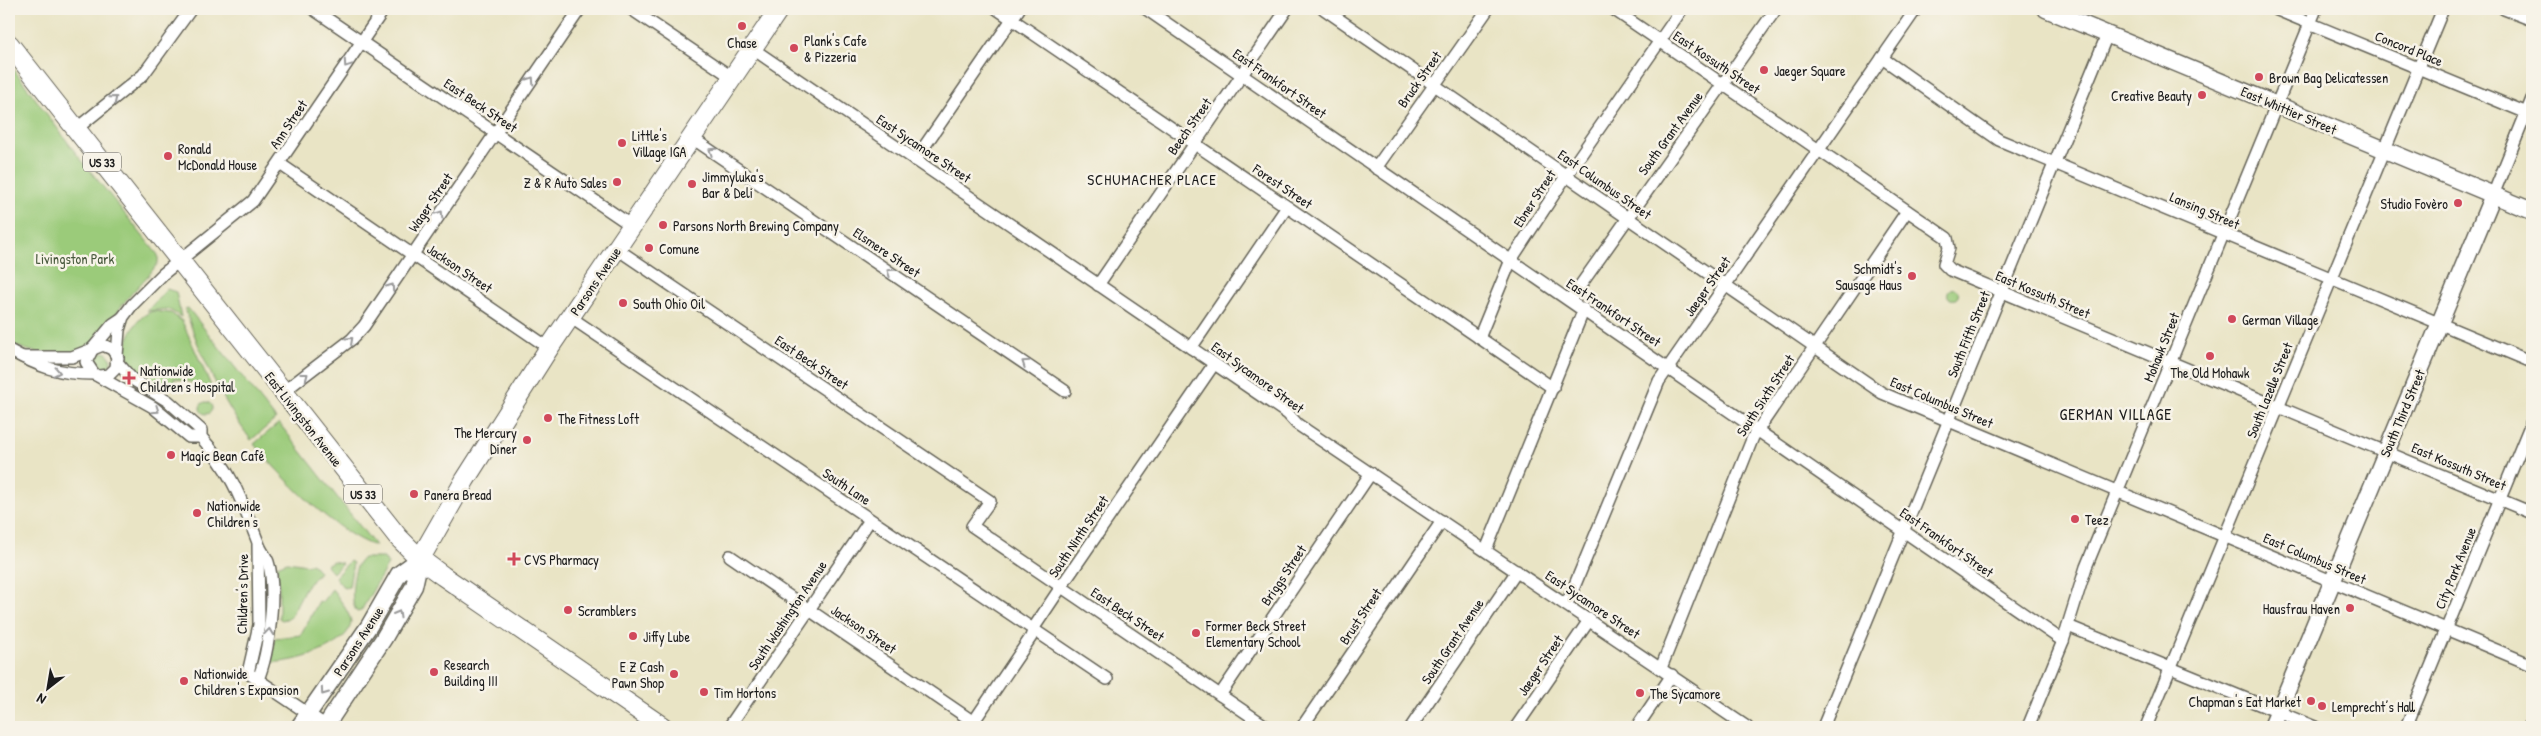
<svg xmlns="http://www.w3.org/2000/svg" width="2541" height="736" font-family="'Patrick Hand',sans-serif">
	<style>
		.green { fill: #9bcb7a; stroke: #5c744b }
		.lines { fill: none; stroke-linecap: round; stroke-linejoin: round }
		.street-casing { stroke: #646257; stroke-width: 14 }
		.secondary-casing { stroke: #646257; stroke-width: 19 }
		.primary-casing { stroke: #646257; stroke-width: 21 }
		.street { stroke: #fff; stroke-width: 11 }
		.secondary { stroke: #fff; stroke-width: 16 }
		.primary { stroke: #fff; stroke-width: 19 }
		.oneway { stroke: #999 }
		.poi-dot { fill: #d1495b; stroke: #f7f3e8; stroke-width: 2 }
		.labels { text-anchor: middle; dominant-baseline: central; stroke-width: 5; stroke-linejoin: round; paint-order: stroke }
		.shield { fill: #f7f3e8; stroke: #5e5c59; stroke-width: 1 }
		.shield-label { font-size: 12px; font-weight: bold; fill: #1c1c1c }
		.poi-label { font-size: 14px; fill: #1c1c1c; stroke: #f7f3e8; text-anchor: start }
		.street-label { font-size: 14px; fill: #1c1c1c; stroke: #f7f3e8 }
		.park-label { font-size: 14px; fill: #48593d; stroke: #f7f3e8 }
		.neighbourhood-label { font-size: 15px; letter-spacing: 1px; fill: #1c1c1c; stroke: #f7f3e8 }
		.quarter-label { font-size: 16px; letter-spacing: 1px; fill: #1c1c1c; stroke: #f7f3e8 }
	</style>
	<rect width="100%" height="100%" fill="#f7f3e8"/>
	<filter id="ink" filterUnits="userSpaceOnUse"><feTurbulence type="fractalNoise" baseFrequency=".02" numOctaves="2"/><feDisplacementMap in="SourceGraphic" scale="10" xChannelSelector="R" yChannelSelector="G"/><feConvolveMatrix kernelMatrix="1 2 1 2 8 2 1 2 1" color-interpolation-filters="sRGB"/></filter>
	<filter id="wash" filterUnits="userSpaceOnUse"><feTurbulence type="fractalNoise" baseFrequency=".0096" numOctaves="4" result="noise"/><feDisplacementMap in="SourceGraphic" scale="20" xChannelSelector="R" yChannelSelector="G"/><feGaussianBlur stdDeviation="1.12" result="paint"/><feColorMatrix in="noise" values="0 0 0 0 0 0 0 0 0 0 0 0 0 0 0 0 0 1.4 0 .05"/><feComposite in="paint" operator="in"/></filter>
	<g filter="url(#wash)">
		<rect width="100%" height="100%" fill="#e9e4c5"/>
		<!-- green -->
		<g class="green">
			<path d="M9 63 75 152 158 255V263C148 278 134 289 123 304 113 317 103 336 89 346 69 361 28 354 9 342Z"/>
			<circle cx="1953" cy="294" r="5.5"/>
			<polygon points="167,289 176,292 181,317 168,309 147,311"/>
			<path d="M188 308 276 419 251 440C221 400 201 356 185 309Z"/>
			<path d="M153 311 171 313 182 321 212 388 174 378 175 383 165 385 162 388C141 376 116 360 131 332 137 321 142 315 153 311Z"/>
			<circle cx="102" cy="361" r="9"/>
			<circle cx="206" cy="408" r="6"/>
			<path d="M279 423 374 544 375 546C336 534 280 475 254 444Z"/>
			<path d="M363 558H384L388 564 361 611 357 612C349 603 352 565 363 558Z"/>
			<polygon points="333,561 342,563 333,573 326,565"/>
			<polygon points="350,561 353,563 349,587 344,588 335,577"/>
			<polygon points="287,562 307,565 312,563 319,572 305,588 290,618 282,620 279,618 279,589 277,566"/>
			<path d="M332 589C337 595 351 615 351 622 350 647 291 664 272 662L275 638 301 635 319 601 322 602Z"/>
		</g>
	</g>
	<g filter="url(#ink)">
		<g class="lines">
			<defs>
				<g id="street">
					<polyline points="313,9 632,226"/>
					<polyline points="631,9 733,78"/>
					<polyline points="997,9 1553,388"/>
					<polyline points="1146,9 2063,641"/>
					<polyline points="1324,9 1882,393 2532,665"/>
					<polyline points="1613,9 1947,238 1949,248 1944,264 1950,270 2532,513"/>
					<polyline points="2275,9 2532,115"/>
					<polyline points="2504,9 2532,20"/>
					<polyline points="753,49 1288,414 1297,424 1747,727"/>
					<polyline points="1882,58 1999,140 2532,362"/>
					<polyline points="76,129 143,75 191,9"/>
					<polyline points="692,138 1065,391"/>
					<polyline points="915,160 1019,9"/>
					<polyline points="280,164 549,348"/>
					<polyline points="1376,168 1488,9"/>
					<polyline points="2493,195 2532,99"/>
					<polyline points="617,249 990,501 972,526 1267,727"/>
					<polyline points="1098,285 1287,9"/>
					<polyline points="1570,300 1776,9"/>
					<polyline points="570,317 1107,679"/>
					<polyline points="1479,338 1511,260 1566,176 1682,9"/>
					<polyline points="94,347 113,324 122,318"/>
					<polyline points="93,348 86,362 94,374 153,407 189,437 201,437"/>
					<polyline points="1191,348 1287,207"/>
					<path d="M9 350C40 367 58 374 94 374"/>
					<polyline points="23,357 72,357 103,345 112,349 118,358"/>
					<path d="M118 363 132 379 168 401 201 430V437C233 473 242 502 259 545 261 551 266 556 268 562 277 589 269 653 258 679"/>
					<polyline points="99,376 109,375 116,368 119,330 123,317 132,305 163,274 253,201 384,9"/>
					<polyline points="283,392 352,339 364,326 580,9"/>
					<polyline points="258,545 259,625 248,673 328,727"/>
					<polyline points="1486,550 1584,309"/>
					<polyline points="730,556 981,727"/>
					<polyline points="1567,604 1659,381 1916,9"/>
					<polyline points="2068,626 2315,727"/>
					<polyline points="1661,668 1753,437 1907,211"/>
					<polyline points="1220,695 1371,473"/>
					<polyline points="729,727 870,520"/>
					<polyline points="970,727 1031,637 1035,626 1061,587 1214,364"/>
					<polyline points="1302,727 1442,521"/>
					<polyline points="1411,727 1517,571"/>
					<polyline points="1516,727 1590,619"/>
					<polyline points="1637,727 1672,675"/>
					<polyline points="1823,727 2107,35"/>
					<polyline points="2028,727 2063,641 2086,567 2316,9"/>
					<polyline points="2146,727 2443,9"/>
					<polyline points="2406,727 2532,421"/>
					<polyline points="2529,727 2532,719"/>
				</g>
				<g id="secondary">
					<polyline points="2046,9 2532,211"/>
					<polyline points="299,727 369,626 399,574 420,559"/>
					<polyline points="325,727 384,638 414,586 420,559"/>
					<polyline points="2272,727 2493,195"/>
				</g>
				<g id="primary">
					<polyline points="9,44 398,537 420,559 443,576 663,727"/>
					<polyline points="420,559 465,480 549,348 779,9"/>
				</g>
			</defs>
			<!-- street casing -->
			<use href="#street" class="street-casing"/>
			<!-- secondary casing -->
			<use href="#secondary" class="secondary-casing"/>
			<!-- primary casing -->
			<use href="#primary" class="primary-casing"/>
			<!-- street -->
			<use href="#street" class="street"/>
			<!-- secondary -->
			<use href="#secondary" class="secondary"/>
			<!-- primary -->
			<use href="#primary" class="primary"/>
		</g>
		<!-- one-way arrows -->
		<defs><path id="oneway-chevron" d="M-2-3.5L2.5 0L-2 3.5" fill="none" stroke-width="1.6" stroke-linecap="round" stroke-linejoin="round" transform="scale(1.25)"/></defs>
		<g class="oneway">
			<use href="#oneway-chevron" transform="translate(347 64) rotate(124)"/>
			<use href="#oneway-chevron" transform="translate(531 80) rotate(-56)"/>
			<use href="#oneway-chevron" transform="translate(114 99) rotate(-39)"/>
			<use href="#oneway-chevron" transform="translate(712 151) rotate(-146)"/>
			<use href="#oneway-chevron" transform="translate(440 214) rotate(-56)"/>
			<use href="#oneway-chevron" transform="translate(890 272) rotate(-146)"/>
			<use href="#oneway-chevron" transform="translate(391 287) rotate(-55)"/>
			<use href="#oneway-chevron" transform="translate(350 340) rotate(-42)"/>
			<use href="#oneway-chevron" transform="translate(1025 363) rotate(-146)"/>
			<use href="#oneway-chevron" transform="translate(57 372) rotate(12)"/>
			<use href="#oneway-chevron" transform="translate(305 376) rotate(-37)"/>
			<use href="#oneway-chevron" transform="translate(156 410) rotate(34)"/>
			<use href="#oneway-chevron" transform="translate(398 614) rotate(-60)"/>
			<use href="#oneway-chevron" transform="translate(269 632) rotate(-84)"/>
			<use href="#oneway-chevron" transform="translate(324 692) rotate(125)"/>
		</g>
	</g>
	<!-- markers -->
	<g class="poi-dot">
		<circle cx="742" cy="26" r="5"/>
		<circle cx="794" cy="48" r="5"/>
		<circle cx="1764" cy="70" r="5"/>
		<circle cx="2259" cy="77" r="5"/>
		<circle cx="2202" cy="95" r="5"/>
		<circle cx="622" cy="143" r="5"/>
		<circle cx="168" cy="156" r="5"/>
		<circle cx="617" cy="182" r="5"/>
		<circle cx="692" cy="184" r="5"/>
		<circle cx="2458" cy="203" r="5"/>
		<circle cx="663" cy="225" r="5"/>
		<circle cx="649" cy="248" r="5"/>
		<circle cx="1912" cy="276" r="5"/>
		<circle cx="623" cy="303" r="5"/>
		<circle cx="2232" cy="319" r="5"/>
		<circle cx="2210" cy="356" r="5"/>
		<path d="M126.5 370.5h5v5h5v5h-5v5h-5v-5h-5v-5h5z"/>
		<circle cx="548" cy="418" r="5"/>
		<circle cx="527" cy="440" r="5"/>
		<circle cx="171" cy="455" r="5"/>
		<circle cx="414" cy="494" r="5"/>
		<circle cx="197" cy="513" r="5"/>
		<circle cx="2075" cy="519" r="5"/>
		<path d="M511.5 551.5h5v5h5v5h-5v5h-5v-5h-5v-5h5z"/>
		<circle cx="2350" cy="608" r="5"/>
		<circle cx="568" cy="610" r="5"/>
		<circle cx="1196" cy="633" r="5"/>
		<circle cx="633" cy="636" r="5"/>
		<circle cx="434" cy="672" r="5"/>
		<circle cx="674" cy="674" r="5"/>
		<circle cx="184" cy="681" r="5"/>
		<circle cx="704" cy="692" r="5"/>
		<circle cx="1640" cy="693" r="5"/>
		<circle cx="2311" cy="701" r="5"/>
		<circle cx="2322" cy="706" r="5"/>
	</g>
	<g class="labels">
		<!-- shield labels -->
		<g class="shield">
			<rect x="83" y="152.5" width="38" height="19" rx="4"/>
			<rect x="344" y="484.5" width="38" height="19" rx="4"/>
		</g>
		<g class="shield-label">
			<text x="102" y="162">US 33</text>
			<text x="363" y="494">US 33</text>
		</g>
		<!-- poi labels -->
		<g class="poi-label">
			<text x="804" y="40">Plank's Cafe<tspan x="804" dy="16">&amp; Pizzeria</tspan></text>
			<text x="742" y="42" text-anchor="middle">Chase</text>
			<text x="1774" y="70">Jaeger Square</text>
			<text x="2269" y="77">Brown Bag Delicatessen</text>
			<text x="2192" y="95" text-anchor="end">Creative Beauty</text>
			<text x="632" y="135">Little's<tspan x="632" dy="16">Village IGA</tspan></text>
			<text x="178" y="148">Ronald<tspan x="178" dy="16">McDonald House</tspan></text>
			<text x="702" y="176">Jimmyluka's<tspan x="702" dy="16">Bar &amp; Deli</tspan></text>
			<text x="607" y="182" text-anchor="end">Z &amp; R Auto Sales</text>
			<text x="2448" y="203" text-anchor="end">Studio Fovèro</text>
			<text x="673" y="225">Parsons North Brewing Company</text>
			<text x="659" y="248">Comune</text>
			<text x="1902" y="268" text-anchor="end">Schmidt's<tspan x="1902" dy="16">Sausage Haus</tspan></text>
			<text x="633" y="303">South Ohio Oil</text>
			<text x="2242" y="319">German Village</text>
			<text x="140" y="370">Nationwide<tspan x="140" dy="16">Children's Hospital</tspan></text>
			<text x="2210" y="372" text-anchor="middle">The Old Mohawk</text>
			<text x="558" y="418">The Fitness Loft</text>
			<text x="517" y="432" text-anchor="end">The Mercury<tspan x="517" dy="16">Diner</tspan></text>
			<text x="181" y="455">Magic Bean Café</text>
			<text x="424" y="494">Panera Bread</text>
			<text x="207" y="505">Nationwide<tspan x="207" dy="16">Children's</tspan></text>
			<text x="2085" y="519">Teez</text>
			<text x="524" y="559">CVS Pharmacy</text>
			<text x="2340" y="608" text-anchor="end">Hausfrau Haven</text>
			<text x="578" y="610">Scramblers</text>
			<text x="1206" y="625">Former Beck Street<tspan x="1206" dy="16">Elementary School</tspan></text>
			<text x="643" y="636">Jiffy Lube</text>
			<text x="444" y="664">Research<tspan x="444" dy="16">Building III</tspan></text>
			<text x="664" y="666" text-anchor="end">E Z Cash<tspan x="664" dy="16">Pawn Shop</tspan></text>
			<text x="194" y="673">Nationwide<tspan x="194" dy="16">Children's Expansion</tspan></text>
			<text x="714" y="692">Tim Hortons</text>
			<text x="1650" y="693">The Sycamore</text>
			<text x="2301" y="701" text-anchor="end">Chapman's Eat Market</text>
			<text x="2332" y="706">Lemprecht’s Hall</text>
		</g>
		<!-- street labels -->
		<g class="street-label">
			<text transform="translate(2409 48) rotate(22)">Concord Place</text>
			<text transform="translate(1717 62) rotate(34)">East Kossuth Street</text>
			<text transform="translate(1419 79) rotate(-55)">Bruck Street</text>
			<text transform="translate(1280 83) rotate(35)">East Frankfort Street</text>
			<text transform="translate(481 105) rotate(34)">East Beck Street</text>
			<text transform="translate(2289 110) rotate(23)">East Whittier Street</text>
			<text transform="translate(288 124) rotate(-56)">Ann Street</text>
			<text transform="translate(1189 126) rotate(-55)">Beech Street</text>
			<text transform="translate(1670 133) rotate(-54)">South Grant Avenue</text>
			<text transform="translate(924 148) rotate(34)">East Sycamore Street</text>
			<text transform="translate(1605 184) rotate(35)">East Columbus Street</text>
			<text transform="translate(1283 186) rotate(34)">Forest Street</text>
			<text transform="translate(1534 198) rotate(-57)">Ebner Street</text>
			<text transform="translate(430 202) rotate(-56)">Wager Street</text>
			<text transform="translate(2205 210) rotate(23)">Lansing Street</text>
			<text transform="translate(887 252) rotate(34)">Elsmere Street</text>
			<text transform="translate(460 268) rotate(34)">Jackson Street</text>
			<text transform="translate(595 281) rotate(-56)">Parsons Avenue</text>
			<text transform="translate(1707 286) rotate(-55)">Jaeger Street</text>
			<text transform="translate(2043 294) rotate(23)">East Kossuth Street</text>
			<text transform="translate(1614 312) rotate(34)">East Frankfort Street</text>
			<text transform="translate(1968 334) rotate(-68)">South Fifth Street</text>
			<text transform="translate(2161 347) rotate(-68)">Mohawk Street</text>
			<text transform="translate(812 362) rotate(34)">East Beck Street</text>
			<text transform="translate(1258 377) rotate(36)">East Sycamore Street</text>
			<text transform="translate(2269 390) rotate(-68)">South Lazelle Street</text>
			<text transform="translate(1765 395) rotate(-57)">South Sixth Street</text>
			<text transform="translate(1942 402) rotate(23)">East Columbus Street</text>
			<text transform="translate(2402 413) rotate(-67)">South Third Street</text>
			<text transform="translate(304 419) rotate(52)">East Livingston Avenue</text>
			<text transform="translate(2459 466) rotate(23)">East Kossuth Street</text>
			<text transform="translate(847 486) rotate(34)">South Lane</text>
			<text transform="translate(1078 536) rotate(-56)">South Ninth Street</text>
			<text transform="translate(1947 542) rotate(35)">East Frankfort Street</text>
			<text transform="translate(2315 558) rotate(23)">East Columbus Street</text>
			<text transform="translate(2455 568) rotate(-68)">City Park Avenue</text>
			<text transform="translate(1283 575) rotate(-56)">Briggs Street</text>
			<text transform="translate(242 594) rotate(-89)">Children's Drive</text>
			<text transform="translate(1593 604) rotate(34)">East Sycamore Street</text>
			<text transform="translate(1128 614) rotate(34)">East Beck Street</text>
			<text transform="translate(787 615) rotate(-56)">South Washington Avenue</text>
			<text transform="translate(1360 616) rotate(-56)">Brust Street</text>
			<text transform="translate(864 629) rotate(34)">Jackson Street</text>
			<text transform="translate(358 641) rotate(-57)">Parsons Avenue</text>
			<text transform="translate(1452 641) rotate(-56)">South Grant Avenue</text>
			<text transform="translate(1540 665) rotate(-56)">Jaeger Street</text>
		</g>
		<!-- park labels -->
		<g class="park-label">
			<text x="75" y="258">Livingston Park</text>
		</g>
		<!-- neighbourhood labels -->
		<g class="neighbourhood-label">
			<text x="1152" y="179">SCHUMACHER PLACE</text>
		</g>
		<!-- quarter labels -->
		<g class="quarter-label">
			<text x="2116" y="414">GERMAN VILLAGE</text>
		</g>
	</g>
	<!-- margin -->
	<rect width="2541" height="736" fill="none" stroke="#f7f3e8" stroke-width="30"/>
	<!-- north arrow -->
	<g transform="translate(48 688) rotate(211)" stroke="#f7f3e8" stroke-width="4" paint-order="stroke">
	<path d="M0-4L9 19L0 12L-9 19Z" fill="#1c1c1c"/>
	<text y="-8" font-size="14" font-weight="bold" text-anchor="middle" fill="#1c1c1c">N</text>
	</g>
</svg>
